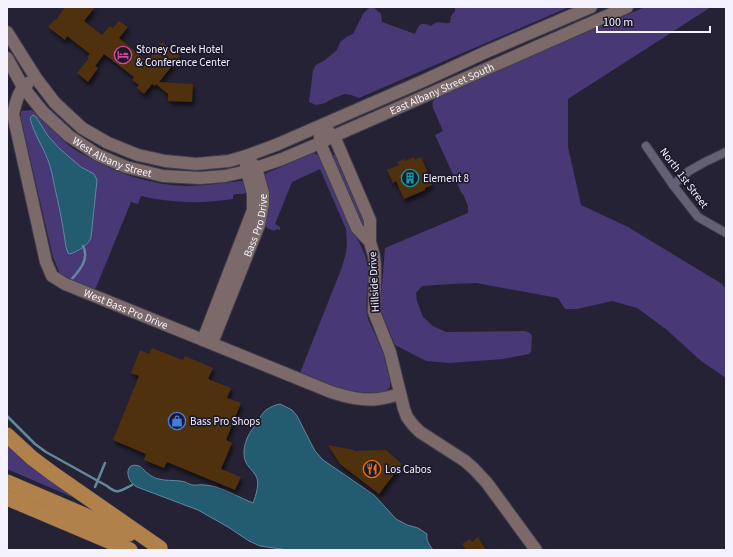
<svg xmlns="http://www.w3.org/2000/svg" width="733" height="557" font-family="'Source Sans 3',sans-serif">
	<style>
		.green { fill: #483976 }
		.water { fill: #235b70; stroke: #62889b }
		.lines { fill: none; stroke-linecap: round; stroke-linejoin: round }
		.stream { stroke: #62889b; stroke-width: 2.5 }
		.building { fill: #4f300b; filter: url(#shadow) }
		.street-casing { stroke: #413e4e; stroke-width: 10 }
		.secondary-casing { stroke: #413e4e; stroke-width: 14 }
		.highway-casing { stroke: #413e4e; stroke-width: 16 }
		.street { stroke: #646076; stroke-width: 8 }
		.secondary { stroke: #7b6a69; stroke-width: 12 }
		.highway { stroke: #b0814a; stroke-width: 15 }
		.labels { text-anchor: middle; dominant-baseline: central; stroke-width: 3.5; stroke-linejoin: round; paint-order: stroke }
		.poi-label { font-size: 11px; fill: #f4f2ff; stroke: #1d192b; text-anchor: start }
		.street-label { font-size: 11px; fill: #f4f2ff; stroke: #1d192b }
	</style>
	<defs>
		<filter id="shadow"><feDropShadow dx="2" dy="4" stdDeviation="2" flood-color="#0009"/></filter>
	</defs>
	<rect width="100%" height="100%" fill="#262235"/>
	<!-- green -->
	<g class="green">
		<path d="M370 7H373L381 14 382 22 415 34C419 25 420 21 431 26 438 19 441 24 450 23L451 16 455 11V8L457 7H569L359 98 351 95 345 94 334 98 325 103 316 105 309 102 313 70 316 65 325 60 337 50 340 42 348 36 353 34 363 14Z"/>
		<path d="M645 7H711L568 99V147L581 205 628 227 722 284 726 289V378L701 361 666 329 637 308 612 301 577 309H565L558 298 476 283 451 284 422 286 416 293 417 301 423 317 433 326 446 332 525 331 530 333 532 336 531 352 529 354 503 359 450 363 426 361 395 345 381 311V297L385 248 468 213V206L463 194H462L435 135 443 131 433 108C432 104 432 102 435 98Z"/>
		<path d="M32 110C43 121 54 131 65 142 71 148 80 153 88 157 118 174 152 185 186 186 206 186 225 182 244 181L247 187 246 192 243 194H237L233 195V199C202 204 171 203 141 196L138 204 131 202 95 290 64 277 60 274 53 257 21 119V111Z"/>
		<path d="M313 153 318 155 365 255C366 259 367 263 368 267 369 285 364 302 368 319L383 352 390 381V387L386 391 384 392C353 396 328 384 300 373L342 267 346 253 347 244 346 229 320 169 292 182 275 224 280 227V230L277 229 274 231 267 228 266 226 264 177V175L269 172Z"/>
		<polygon points="334,155 336,155 337,157 365,223 366,229 362,225 332,158 332,156"/>
		<polygon points="7,442 75,495 72,497 7,469"/>
	</g>
	<!-- water -->
	<g class="water">
		<path d="M33 115 36 117 48 136 60 149 81 167 94 174 97 180 91 237C89 245 78 251 70 254L68 253 66 247C63 225 59 205 54 184 53 178 52 172 50 166 45 149 34 135 30 118Z"/>
		<path d="M280 404 292 410 297 416 315 451 323 460 374 495 396 519 407 525 418 528 427 534C426 541 429 544 433 550H288L260 546 249 541 228 527 198 510 137 487C125 481 124 461 139 466 142 467 141 468 144 470 148 474 153 478 159 479 166 481 173 480 180 481 185 481 188 484 192 485 196 486 200 484 204 485 208 485 212 486 216 487 229 491 240 498 253 503 256 496 260 482 256 476 253 470 247 467 245 460 244 458 244 454 244 451 245 439 250 432 257 423 260 418 262 413 266 410 270 407 275 405 280 404Z"/>
	</g>
	<g class="lines">
		<!-- stream -->
		<g class="stream">
			<path d="M71 280C79 271 90 259 83 246"/>
			<path d="M7 416 35 444 46 452 107 486C118 495 120 491 132 485"/>
			<polyline points="95,487 105,463"/>
		</g>
	</g>
	<!-- building -->
	<g class="building">
		<polygon points="65,7 95,7 84,21 102,35 110,26 113,28 119,21 128,27 119,38 147,61 162,42 180,56 159,82 193,84 192,102 168,101 168,94 156,84 155,86 152,84 144,94 137,88 139,85 132,80 134,77 104,54 95,66 98,68 88,82 77,73 89,58 87,57 90,54 67,36 65,40 48,27 55,19 56,20"/>
		<polygon points="414,157 415,160 421,157 430,177 428,178 432,185 425,188 425,190 404,199 396,181 393,183 387,170 399,165 397,162 404,159 405,161"/>
		<polygon points="152,348 183,360 185,356 213,368 208,379 231,388 227,398 241,403 226,440 232,443 221,469 241,477 235,490 167,462 164,468 144,460 146,454 113,440 139,376 131,373 140,350 149,354"/>
		<polygon points="328,445 354,450 354,451 386,450 402,464 379,494 340,464"/>
		<polygon points="478,537 486,550 466,550 462,544 470,539 472,542"/>
	</g>
	<g class="lines">
		<defs>
			<g id="street">
				<polyline points="646,146 673,185 698,217 726,233"/>
				<polyline points="673,185 689,171 705,162 726,152"/>
			</g>
			<g id="secondary">
				<polyline points="7,32 36,78 55,103 82,128 108,143 138,155 165,161 196,164 229,161 246,156 276,145 423,81 486,52 591,7"/>
				<path id="s1" d="M7 58 23 87 43 112 69 136 98 155 126 167 163 176 200 178 225 176 247 171 282 159 320 143 334 136 627 7"/>
				<path id="s2" d="M28 83C18 90 16 103 13 114L46 262 52 276 65 284 331 392C347 397 362 401 378 399 386 398 393 396 400 394"/>
				<polyline points="328,131 334,136 370,220 370,242"/>
				<polyline points="320,136 320,143 357,228 370,242 374,256 375,266 374,312 390,352 404,409 407,417 413,425 420,432 465,461 474,469 487,483 536,550"/>
				<polyline points="203,340 253,210 253,194 247,171 246,165"/>
				<path id="s3" d="M212 343 259 225 263 204V193L256 168 252 163"/>
			</g>
			<g id="highway">
				<polyline points="7,435 32,458 52,473 160,548"/>
				<polyline points="7,482 129,534"/>
				<polyline points="7,498 130,550"/>
			</g>
		</defs>
		<!-- street casing -->
		<use href="#street" class="street-casing"/>
		<!-- secondary casing -->
		<use href="#secondary" class="secondary-casing"/>
		<!-- highway casing -->
		<use href="#highway" class="highway-casing"/>
		<!-- street -->
		<use href="#street" class="street"/>
		<!-- secondary -->
		<use href="#secondary" class="secondary"/>
		<!-- highway -->
		<use href="#highway" class="highway"/>
	</g>
	<!-- icons -->
	<defs>
		<symbol id="hotel-ring" viewBox="-11 -11 22 22"><circle r="9.5" fill="#1d192b" stroke="#d1479c" stroke-width="1.5"/><path d="M-6-4.5h1.5V1H6V5H4.5V3h-9V5H-6ZM-4 0a1.8 1.8 0 1 1 3.6 0ZM.5 0V-2.5h3Q6-2.5 6 0Z" fill="#d1479c"/></symbol>
		<symbol id="building-ring" viewBox="-11 -11 22 22"><circle r="9.5" fill="#1d192b" stroke="#0f9aa8" stroke-width="1.5"/><path d="M-4-6H4V6H1V3H-1V6H-4ZM-2.5-4.3h1.7v1.8h-1.7ZM.8-4.3h1.7v1.8H.8ZM-2.5-1h1.7V.8h-1.7ZM.8-1h1.7V.8H.8Z" fill="#0f9aa8"/></symbol>
		<symbol id="shop-ring" viewBox="-11 -11 22 22"><circle r="9.5" fill="#1d192b" stroke="#3f7fe0" stroke-width="1.5"/><path d="M-5-2.5h2.3a2.7 3.5 0 0 1 5.4 0H5L5.5 6h-11ZM-1.5-2.5h3a1.5 2.3 0 0 0-3 0Z" fill="#3f7fe0"/></symbol>
		<symbol id="restaurant-ring" viewBox="-11 -11 22 22"><circle r="9.5" fill="#1d192b" stroke="#e8710a" stroke-width="1.5"/><path d="M-5-6h1v4h1v-4h1v4h1v-4h1v5L-1.5 .5V6h-2V.5L-5-1ZM5-6V6H3V1.5H1.5Q1.5-4 5-6Z" fill="#e8710a"/></symbol>
	</defs>
	<g fill-rule="evenodd">
		<use href="#hotel-ring" x="113" y="45" width="20" height="20"/>
		<use href="#building-ring" x="400" y="168" width="20" height="20"/>
		<use href="#shop-ring" x="167" y="411" width="20" height="20"/>
		<use href="#restaurant-ring" x="362" y="459" width="20" height="20"/>
	</g>
	<g class="labels">
		<!-- poi labels -->
		<g class="poi-label">
			<text x="136" y="49">Stoney Creek Hotel<tspan x="136" dy="13">&amp; Conference Center</tspan></text>
			<text x="423" y="178">Element 8</text>
			<text x="190" y="421">Bass Pro Shops</text>
			<text x="385" y="469">Los Cabos</text>
		</g>
		<!-- street labels -->
		<g class="street-label">
			<text stroke="none"><textPath href="#s1" startOffset="500">East Albany Street South</textPath></text>
			<text stroke="none"><textPath href="#s1" startOffset="149">West Albany Street</textPath></text>
			<text transform="translate(684 178) rotate(53)">North 1st Street</text>
			<text stroke="none"><textPath href="#s3" startOffset="126">Bass Pro Drive</textPath></text>
			<text transform="translate(374 282) rotate(-93)">Hillside Drive</text>
			<text stroke="none"><textPath href="#s2" startOffset="283">West Bass Pro Drive</textPath></text>
		</g>
	</g>
	<!-- border -->
	<rect width="733" height="557" fill="none" stroke="#f4f2ff" stroke-width="16"/>
	<!-- scale -->
	<path d="M597 26v6h113v-6" fill="none" stroke="#f4f2ff" stroke-width="2"/>
	<text x="603" y="26" font-size="12" fill="#f4f2ff" stroke="#1d192b" stroke-width="3" paint-order="stroke">100 m</text>
</svg>
